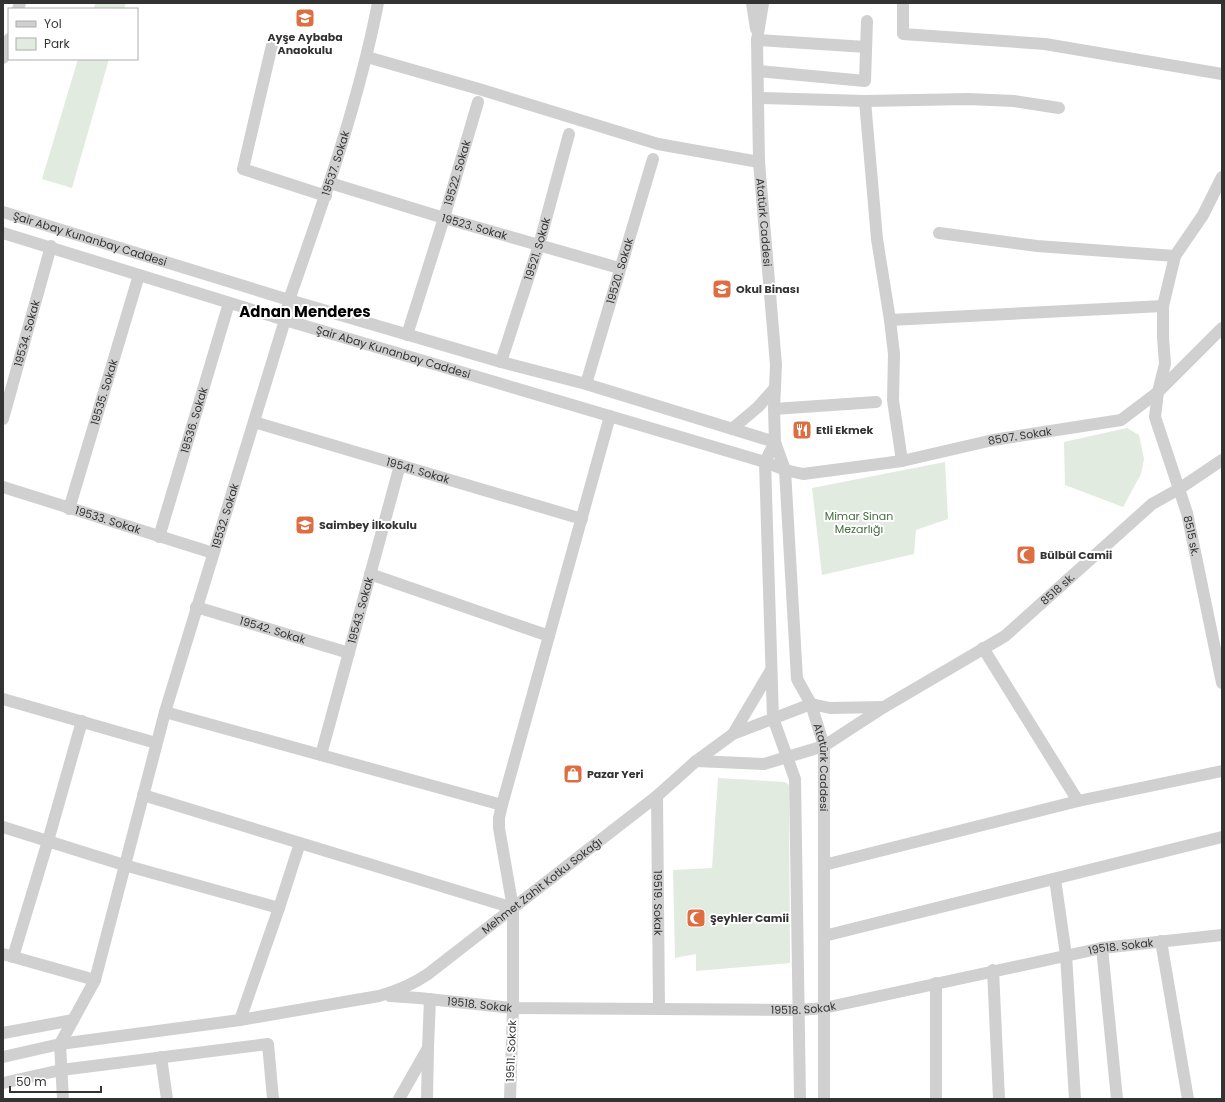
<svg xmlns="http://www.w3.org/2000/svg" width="1225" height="1102" font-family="Poppins,sans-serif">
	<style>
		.green { fill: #e1ebdf }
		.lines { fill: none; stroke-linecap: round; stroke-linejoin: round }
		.minor { stroke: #d0d0d0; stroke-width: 12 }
		.labels { text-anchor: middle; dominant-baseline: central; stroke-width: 4; stroke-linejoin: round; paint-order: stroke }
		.poi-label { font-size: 11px; font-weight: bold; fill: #333; stroke: #fff; text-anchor: start }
		.street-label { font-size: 11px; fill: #333; stroke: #fff }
		.park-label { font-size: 11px; fill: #466d41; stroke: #fff }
		.district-label { font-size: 15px; font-weight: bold; fill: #000; stroke: #fff }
	</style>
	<rect width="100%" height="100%" fill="#fff"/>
	<!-- green -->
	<g class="green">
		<polygon points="95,3 126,3 124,9 94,9"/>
		<polygon points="78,59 109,59 72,188 42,179"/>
		<polygon points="1127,428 1139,435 1144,459 1141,474 1123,507 1065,485 1064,442"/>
		<polygon points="945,462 948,519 916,530 914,554 822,575 812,488"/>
		<polygon points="718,778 785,782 789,785 790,963 696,971 696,954 675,958 673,870 712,868"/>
	</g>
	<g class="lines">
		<!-- minor -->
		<g class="minor">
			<polyline points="752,3 756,29"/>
			<path id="s1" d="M763 3 757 40 759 162 776 365 774 409 775 442 785 470 797 679 811 704 824 746V1099"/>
			<polyline points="903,3 903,34 1045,44 1222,74"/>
			<polyline points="18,9 20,3"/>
			<polyline points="757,40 866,47"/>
			<polyline points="272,45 243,169 326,196"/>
			<polyline points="367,57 479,89 658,144 759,162"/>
			<polyline points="3,58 9,39"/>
			<polyline points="758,71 865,81 867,21"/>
			<polyline points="758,98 865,101 968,99 1014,101 1059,108"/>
			<polyline points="865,101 877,239 890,320 894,354 893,400 902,461"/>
			<path id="s2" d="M1222 177 1203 215 1175 256 1163 306V337L1165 364 1158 392 1155 417 1187 513 1222 683"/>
			<path id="s3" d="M330 183 444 218 619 268"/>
			<path id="s4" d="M3 212 289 300 501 362 586 384 775 442"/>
			<path id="s5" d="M3 233 285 320 765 462 785 470 803 474 902 461 993 440 1121 420 1158 392 1222 328"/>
			<polyline points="939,233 1037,246 1175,256"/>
			<polyline points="890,320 1163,306"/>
			<path id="s6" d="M407 335 444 218 478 102"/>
			<path id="s7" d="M501 362 539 245 569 134"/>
			<path id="s8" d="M586 384 653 159"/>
			<polyline points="774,409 876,402"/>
			<path id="s9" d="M3 419 51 246"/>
			<path id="s10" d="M254 422 582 519"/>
			<polyline points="732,429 758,407 775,388"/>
			<polyline points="775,442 765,462 773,718 795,779 800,1099"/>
			<path id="s11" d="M3 487 213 553"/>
			<path id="s12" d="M69 509 139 275"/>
			<path id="s13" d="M159 537 229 303"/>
			<polyline points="370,574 549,636"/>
			<path id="s14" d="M196 607 349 653"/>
			<polyline points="983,648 1078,801"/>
			<polyline points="3,699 156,743"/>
			<polyline points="165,712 502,805 499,818 499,828 513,908 513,1008 510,1099"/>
			<polyline points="733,734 771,670"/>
			<path id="s15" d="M321 755 400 465"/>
			<path id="s16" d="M696 761 764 764 824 746 884 707 1005 636 1152 504 1179 489 1222 460"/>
			<polyline points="143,795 513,908"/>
			<path id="s17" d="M657 796 659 1009"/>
			<polyline points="502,805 610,416"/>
			<polyline points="3,827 124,865 279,908 300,843"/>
			<polyline points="824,865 1078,801 1222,771"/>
			<polyline points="1055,879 1066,955 1075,1099"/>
			<polyline points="824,936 1222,837"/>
			<polyline points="1161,941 1188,1099"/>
			<polyline points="1102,948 1117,1099"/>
			<polyline points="3,954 95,980"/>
			<polyline points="13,957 48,841 82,721"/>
			<polyline points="993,970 999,1099"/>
			<polyline points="936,983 936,1099"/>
			<path id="s18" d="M390 996 419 998 513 1008 799 1010 824 1008 1102 948 1222 935"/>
			<polyline points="240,1020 279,908"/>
			<polyline points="3,1033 73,1020"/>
			<path id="s19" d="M3 1057 60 1044 240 1020 379 996C397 991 412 985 428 974L657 796 696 761 733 734 811 704 830 708 884 707"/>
			<polyline points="161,1057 167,1099"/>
			<polyline points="3,1083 61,1070 268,1044 273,1099"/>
			<path id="s20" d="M63 1099 60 1044 95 980 165 712 285 320 289 300C323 203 358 105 378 3"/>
			<polyline points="399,1099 428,1048 430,999"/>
			<polyline points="427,1099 428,1049"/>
		</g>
	</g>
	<!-- icons -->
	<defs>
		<symbol id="school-square" viewBox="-11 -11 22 22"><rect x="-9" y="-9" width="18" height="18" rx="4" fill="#de6d41" stroke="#fff"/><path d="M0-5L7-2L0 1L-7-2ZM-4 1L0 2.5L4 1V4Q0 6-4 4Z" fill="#fff"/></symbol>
		<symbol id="restaurant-square" viewBox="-11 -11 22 22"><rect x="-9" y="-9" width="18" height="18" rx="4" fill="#de6d41" stroke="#fff"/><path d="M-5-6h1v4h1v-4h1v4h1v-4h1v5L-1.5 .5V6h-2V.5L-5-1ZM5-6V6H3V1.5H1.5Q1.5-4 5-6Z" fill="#fff"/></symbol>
		<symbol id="mosque-square" viewBox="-11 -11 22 22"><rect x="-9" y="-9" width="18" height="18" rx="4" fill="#de6d41" stroke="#fff"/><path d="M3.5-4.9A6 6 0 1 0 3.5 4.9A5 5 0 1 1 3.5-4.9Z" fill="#fff"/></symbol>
		<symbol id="shop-square" viewBox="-11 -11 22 22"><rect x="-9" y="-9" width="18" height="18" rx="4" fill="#de6d41" stroke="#fff"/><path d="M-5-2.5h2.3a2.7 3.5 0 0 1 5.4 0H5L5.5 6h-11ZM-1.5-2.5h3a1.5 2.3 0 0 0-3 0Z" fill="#fff"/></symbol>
	</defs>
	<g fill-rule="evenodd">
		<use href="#school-square" x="294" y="7" width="22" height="22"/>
		<use href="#school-square" x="711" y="278" width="22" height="22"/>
		<use href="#restaurant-square" x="791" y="419" width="22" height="22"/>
		<use href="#school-square" x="294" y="514" width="22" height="22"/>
		<use href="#mosque-square" x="1015" y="544" width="22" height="22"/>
		<use href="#shop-square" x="562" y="763" width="22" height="22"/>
		<use href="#mosque-square" x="685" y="907" width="22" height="22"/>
	</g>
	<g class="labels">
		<!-- poi labels -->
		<g class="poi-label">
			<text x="305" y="37" text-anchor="middle">Ayşe Aybaba<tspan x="305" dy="13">Anaokulu</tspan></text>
			<text x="736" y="289">Okul Binası</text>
			<text x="816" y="430">Etli Ekmek</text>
			<text x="319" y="525">Saimbey İlkokulu</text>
			<text x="1040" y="555">Bülbül Camii</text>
			<text x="587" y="774">Pazar Yeri</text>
			<text x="710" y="918">Şeyhler Camii</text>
		</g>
		<!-- street labels -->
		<g class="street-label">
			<text stroke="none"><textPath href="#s20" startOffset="980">19537. Sokak</textPath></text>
			<text stroke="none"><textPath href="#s6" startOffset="170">19522. Sokak</textPath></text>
			<text stroke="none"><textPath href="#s1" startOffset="220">Atatürk Caddesi</textPath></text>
			<text stroke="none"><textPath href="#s3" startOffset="151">19523. Sokak</textPath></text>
			<text stroke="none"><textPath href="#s4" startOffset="91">Şair Abay Kunanbay Caddesi</textPath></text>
			<text stroke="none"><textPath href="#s7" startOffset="119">19521. Sokak</textPath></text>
			<text stroke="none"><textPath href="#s8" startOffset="118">19520. Sokak</textPath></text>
			<text stroke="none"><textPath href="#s9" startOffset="89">19534. Sokak</textPath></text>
			<text stroke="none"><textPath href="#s5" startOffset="408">Şair Abay Kunanbay Caddesi</textPath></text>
			<text stroke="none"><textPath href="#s12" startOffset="122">19535. Sokak</textPath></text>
			<text stroke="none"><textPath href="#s13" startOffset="122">19536. Sokak</textPath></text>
			<text stroke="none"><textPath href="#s5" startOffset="1056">8507. Sokak</textPath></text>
			<text stroke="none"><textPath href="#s10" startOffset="171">19541. Sokak</textPath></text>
			<text stroke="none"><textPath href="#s20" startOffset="610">19532. Sokak</textPath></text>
			<text stroke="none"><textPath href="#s11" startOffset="110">19533. Sokak</textPath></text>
			<text stroke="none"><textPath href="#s2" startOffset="380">8515 sk.</textPath></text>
			<text stroke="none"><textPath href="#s16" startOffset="413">8518 sk.</textPath></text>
			<text stroke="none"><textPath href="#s15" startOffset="150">19543. Sokak</textPath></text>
			<text stroke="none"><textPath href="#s14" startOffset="80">19542. Sokak</textPath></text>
			<text stroke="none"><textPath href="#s1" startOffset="773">Atatürk Caddesi</textPath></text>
			<text stroke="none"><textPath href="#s19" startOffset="579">Mehmet Zahit Kotku Sokağı</textPath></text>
			<text stroke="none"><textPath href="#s17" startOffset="107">19519. Sokak</textPath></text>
			<text stroke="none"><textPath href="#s18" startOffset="738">19518. Sokak</textPath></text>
			<text stroke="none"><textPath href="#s18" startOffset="90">19518. Sokak</textPath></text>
			<text stroke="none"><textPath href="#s18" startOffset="414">19518. Sokak</textPath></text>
			<text transform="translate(511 1051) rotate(-88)">19511. Sokak</text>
		</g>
		<!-- park labels -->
		<g class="park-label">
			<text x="859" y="516">Mimar Sinan<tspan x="859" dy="13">Mezarlığı</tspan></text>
		</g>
		<!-- district labels -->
		<g class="district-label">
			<text x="305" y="311">Adnan Menderes</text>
		</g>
	</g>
	<!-- border -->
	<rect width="1225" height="1102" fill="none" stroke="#333333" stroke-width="8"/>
	<!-- legend -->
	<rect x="8" y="8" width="130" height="52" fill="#ffffff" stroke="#adadad"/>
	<rect x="16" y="21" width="20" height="6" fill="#d0d0d0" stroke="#adadad"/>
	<text x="44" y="28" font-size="12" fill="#333333">Yol</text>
	<rect x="16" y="38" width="20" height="12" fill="#e1ebdf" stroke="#adadad"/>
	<text x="44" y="48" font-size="12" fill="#333333">Park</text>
	<!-- scale -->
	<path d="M10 1086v6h91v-6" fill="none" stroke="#333333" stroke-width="2"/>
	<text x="16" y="1086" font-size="12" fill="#333333" stroke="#ffffff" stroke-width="3" paint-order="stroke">50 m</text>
</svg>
